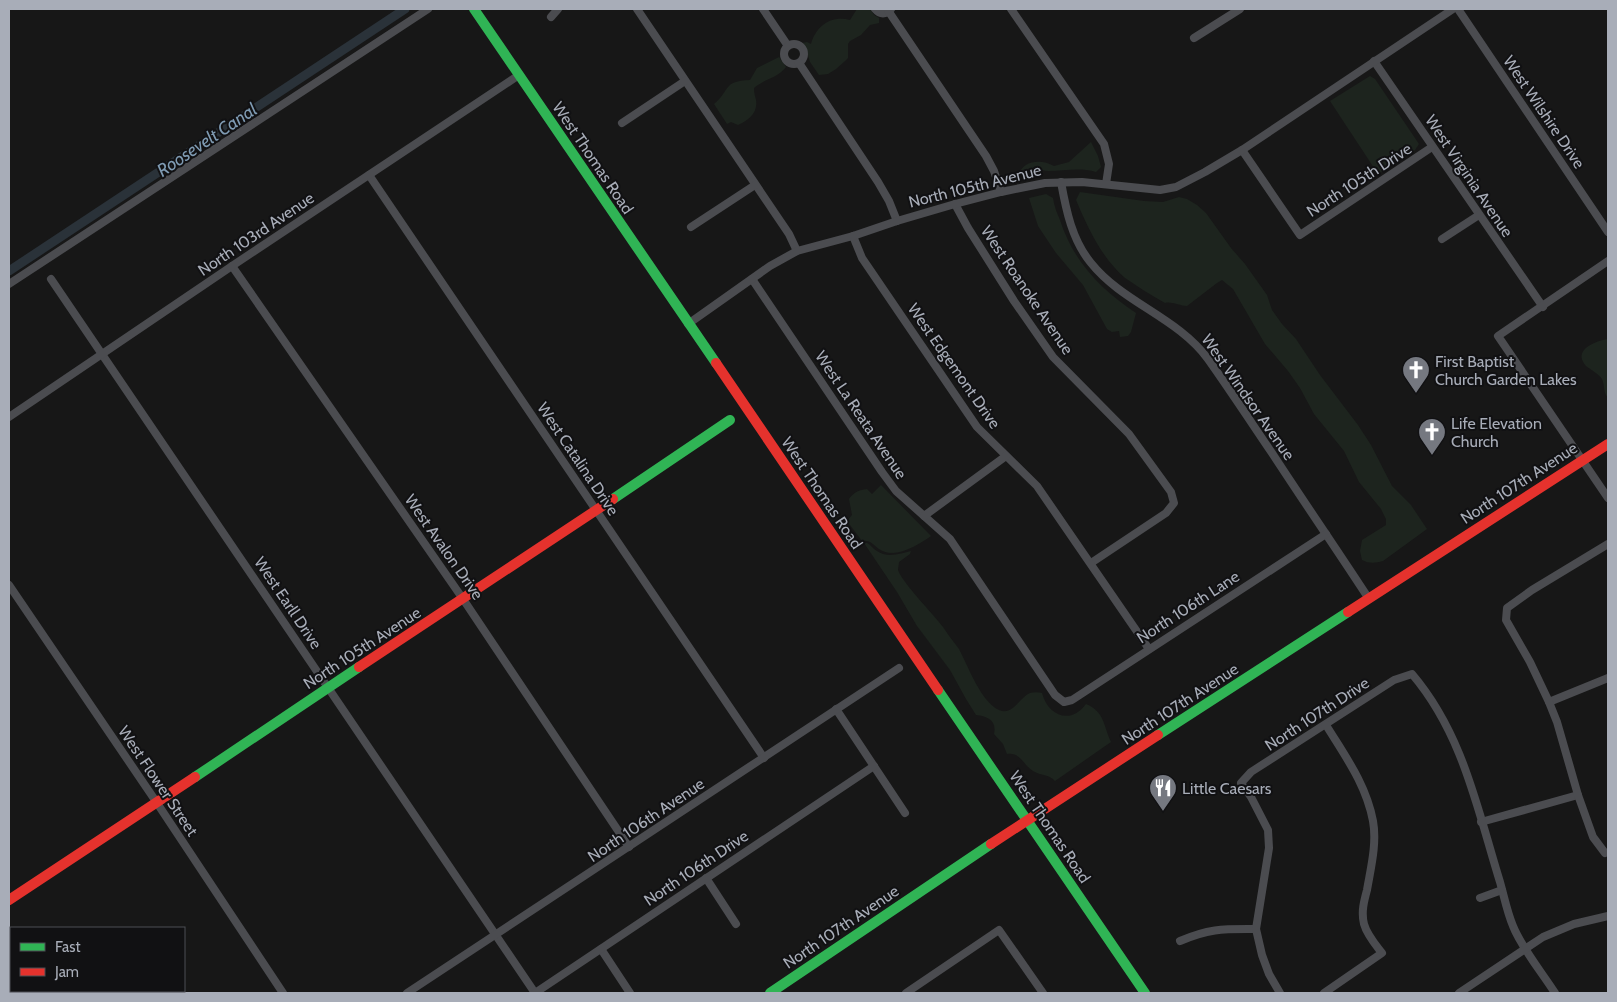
<svg xmlns="http://www.w3.org/2000/svg" width="1617" height="1002" font-family="Cabin,sans-serif">
	<style>
		.green { fill: #1d241e }
		.lines { fill: none; stroke-linecap: round; stroke-linejoin: round }
		.canal { stroke: #2a3239; stroke-width: 9 }
		.street { stroke: #4b4c50; stroke-width: 8 }
		.fast { stroke: #30b455; stroke-width: 10 }
		.jam { stroke: #e5322d; stroke-width: 10 }
		.labels { text-anchor: middle; dominant-baseline: central; stroke-width: 4; stroke-linejoin: round; paint-order: stroke }
		.street-label { font-size: 16px; fill: #a8adb8; stroke: #111113 }
		.poi-label { font-size: 16px; fill: #a8adb8; stroke: #111113; text-anchor: start }
		.water-label { font-size: 18px; font-style: italic; fill: #7f9bb3; stroke: #111113 }
	</style>
	<rect width="100%" height="100%" fill="#171717"/>
	<!-- green -->
	<g class="green">
		<path d="M857 9H870L874 15 879 18V23L870 25 861 35 850 41 848 44V58L845 61 836 69 828 74 819 75 810 62 806 49 802 43 807 42 811 44C816 26 831 15 850 20Z"/>
		<path d="M779 57 786 67C778 78 764 79 754 88 754 93 755 96 756 100 758 113 749 120 738 125L731 122 727 124 714 104C731 90 722 81 750 80L757 68Z"/>
		<polygon points="1370,76 1375,79 1419,144 1415,150 1378,174 1330,101"/>
		<path d="M1091 142 1098 156 1101 167 1096 172C1080 167 1064 171 1048 171 1044 171 1041 169 1036 169 1029 170 1025 174 1018 176 1023 160 1041 159 1054 166L1069 162Z"/>
		<path d="M1080 192 1144 201 1163 202 1179 197 1187 199 1197 205 1206 213 1231 248 1245 264 1267 295 1272 310 1282 324 1296 339 1320 375 1358 425 1371 445 1392 486 1411 505 1427 529 1383 561C1375 563 1370 564 1362 560L1360 551 1362 540 1386 525V519L1381 509 1359 482 1344 451 1314 414 1300 388 1288 371 1265 344 1233 289 1222 280 1217 283 1187 306C1180 306 1171 301 1165 303 1151 295 1138 287 1125 278 1101 257 1088 228 1076 200Z"/>
		<path d="M1046 194 1053 198C1054 206 1057 213 1060 220 1073 261 1101 290 1136 313L1131 332 1128 336 1120 337 1119 331 1112 332 1107 329 1083 285 1056 253 1038 226 1029 198Z"/>
		<path d="M1608 339V398C1603 392 1605 386 1602 379 1599 374 1591 370 1586 366 1572 350 1595 341 1608 339Z"/>
		<path d="M881 485 931 536C918 545 895 560 879 549 873 545 871 540 862 541L847 521 852 515 849 499C854 492 859 490 867 489L872 494Z"/>
		<path d="M864 543H867C871 545 873 549 877 551 886 558 901 554 911 551L910 554 899 562C899 564 898 568 898 570 901 581 934 615 943 627 948 635 954 642 959 649 968 666 981 702 999 710 1013 716 1019 698 1030 693 1034 692 1038 692 1042 693 1048 716 1071 725 1086 704 1105 712 1103 725 1111 742L1055 781C1049 774 1041 776 1033 771 1023 765 1021 752 1007 754L1003 744 994 734C997 721 988 716 976 715L966 699 950 670 917 626 897 592Z"/>
	</g>
	<g class="lines">
		<!-- canal -->
		<polyline class="canal" points="9,271 405,9"/>
		<!-- street -->
		<g class="street">
			<polyline points="637,9 789,234 797,251"/>
			<polyline points="763,9 788,46"/>
			<path d="M875 9C880 15 886 15 891 9"/>
			<polyline points="1011,9 1104,144 1109,164 1106,184"/>
			<polyline points="1458,9 1608,232"/>
			<polyline points="889,12 986,156 994,171 1001,192"/>
			<polyline points="551,17 558,9"/>
			<polyline points="1194,38 1240,9"/>
			<circle cx="794" cy="54" r="10"/>
			<polyline points="1374,61 1543,307"/>
			<polyline points="799,63 878,182 889,201 897,221"/>
			<polyline points="622,123 685,81"/>
			<polyline points="1242,150 1300,235 1432,147"/>
			<polyline points="369,175 764,758"/>
			<path d="M1061 182C1066 210 1072 240 1091 263 1123 303 1177 317 1208 359 1230 390 1251 422 1272 453 1304 502 1337 550 1369 599"/>
			<polyline points="955,204 968,228 1014,301 1053,357 1129,434 1171,492 1174,503 1166,513 1091,563"/>
			<polyline points="691,227 755,185"/>
			<polyline points="853,236 862,258 977,427 1037,486 1149,649"/>
			<polyline points="1442,239 1479,215"/>
			<polyline points="1608,261 1498,336 1608,498"/>
			<polyline points="232,266 463,599 629,847"/>
			<polyline points="51,279 535,993"/>
			<polyline points="752,279 882,472 896,491 950,539 1055,695 1064,702 1072,700 1326,534"/>
			<polyline points="9,284 428,9"/>
			<polyline points="688,324 770,266 797,251 853,236 897,221 955,204 1001,192 1045,183 1082,182 1160,190 1176,187 1205,172 1242,150 1453,9"/>
			<polyline points="9,417 232,266 519,75"/>
			<polyline points="924,516 1006,456"/>
			<polyline points="9,585 157,803 283,993"/>
			<polyline points="1549,702 1608,678"/>
			<polyline points="836,709 905,813"/>
			<polyline points="1481,822 1578,795"/>
			<polyline points="1605,853 1593,837 1578,795 1557,722 1549,702 1530,662 1506,620 1507,608 1532,590 1608,544"/>
			<polyline points="706,878 736,924"/>
			<polyline points="1480,898 1502,890"/>
			<path d="M1180 941C1210 928 1224 929 1256 929"/>
			<polyline points="601,949 630,993"/>
			<polyline points="9,954 11,958"/>
			<polyline points="34,991 35,993"/>
			<polyline points="407,993 899,668"/>
			<polyline points="535,993 874,766"/>
			<polyline points="906,993 999,930 1043,993"/>
			<path d="M1280 993 1269 974 1262 955 1256 929 1269 848 1268 830 1251 797 1241 783 1251 772 1394 680 1412 674C1463 734 1477 808 1500 882 1504 896 1507 912 1513 926 1521 947 1543 974 1555 993"/>
			<path d="M1324 993 1382 953C1375 944 1367 935 1364 924 1361 912 1364 901 1367 890 1371 867 1377 843 1373 821 1366 784 1345 756 1326 725"/>
			<polyline points="1459,993 1543,937 1574,924 1608,916"/>
		</g>
		<!-- fast -->
		<g class="fast">
			<polyline points="474,9 716,363"/>
			<polyline points="613,499 730,420"/>
			<polyline points="938,690 1145,993"/>
			<polyline points="1158,735 1348,612"/>
			<polyline points="195,777 359,667"/>
			<polyline points="770,993 991,844"/>
		</g>
		<!-- jam -->
		<g class="jam">
			<polyline points="716,363 938,690"/>
			<polyline points="1348,612 1608,444"/>
			<polyline points="359,667 613,499"/>
			<polyline points="991,844 1158,735"/>
			<polyline points="9,900 195,777"/>
		</g>
	</g>
	<!-- icons -->
	<defs>
		<symbol id="church-pin" viewBox="-11 -11 22 30"><path d="M0 17L-7.5 6A9.5 9.5 0 1 1 7.5 6Z" fill="#757880" stroke="#111113"/><path d="M-1.2-6h2.4v3.5h3.3v2.4h-3.3V6h-2.4V-.1h-3.3v-2.4h3.3Z" fill="#fff"/></symbol>
		<symbol id="restaurant-pin" viewBox="-11 -11 22 30"><path d="M0 17L-7.5 6A9.5 9.5 0 1 1 7.5 6Z" fill="#757880" stroke="#111113"/><path d="M-5-6h1v4h1v-4h1v4h1v-4h1v5L-1.5 .5V6h-2V.5L-5-1ZM5-6V6H3V1.5H1.5Q1.5-4 5-6Z" fill="#fff"/></symbol>
	</defs>
	<g fill-rule="evenodd">
		<use href="#church-pin" x="1400" y="354" width="32" height="43"/>
		<use href="#church-pin" x="1416" y="416" width="32" height="43"/>
		<use href="#restaurant-pin" x="1147" y="772" width="32" height="43"/>
	</g>
	<g class="labels">
		<!-- street labels -->
		<g class="street-label">
			<text transform="translate(1544 112) rotate(56)">West Wilshire Drive</text>
			<text transform="translate(593 158) rotate(56)">West Thomas Road</text>
			<text transform="translate(1469 176) rotate(56)">West Virginia Avenue</text>
			<text transform="translate(1359 180) rotate(-33)">North 105th Drive</text>
			<text transform="translate(975 186) rotate(-14)">North 105th Avenue</text>
			<text transform="translate(256 234) rotate(-34)">North 103rd Avenue</text>
			<text transform="translate(1027 290) rotate(56)">West Roanoke Avenue</text>
			<text transform="translate(954 366) rotate(55)">West Edgemont Drive</text>
			<text transform="translate(1248 397) rotate(55)">West Windsor Avenue</text>
			<text transform="translate(861 415) rotate(56)">West La Reata Avenue</text>
			<text transform="translate(578 459) rotate(56)">West Catalina Drive</text>
			<text transform="translate(1519 483) rotate(-33)">North 107th Avenue</text>
			<text transform="translate(822 493) rotate(56)">West Thomas Road</text>
			<text transform="translate(444 547) rotate(55)">West Avalon Drive</text>
			<text transform="translate(288 603) rotate(56)">West Earll Drive</text>
			<text transform="translate(1188 607) rotate(-33)">North 106th Lane</text>
			<text transform="translate(362 648) rotate(-33)">North 105th Avenue</text>
			<text transform="translate(1180 704) rotate(-33)">North 107th Avenue</text>
			<text transform="translate(1317 714) rotate(-33)">North 107th Drive</text>
			<text transform="translate(158 781) rotate(56)">West Flower Street</text>
			<text transform="translate(646 820) rotate(-34)">North 106th Avenue</text>
			<text transform="translate(1050 827) rotate(56)">West Thomas Road</text>
			<text transform="translate(696 868) rotate(-34)">North 106th Drive</text>
			<text transform="translate(841 927) rotate(-34)">North 107th Avenue</text>
		</g>
		<!-- poi labels -->
		<g class="poi-label">
			<text x="1435" y="361">First Baptist<tspan x="1435" dy="18">Church Garden Lakes</tspan></text>
			<text x="1451" y="423">Life Elevation<tspan x="1451" dy="18">Church</tspan></text>
			<text x="1182" y="788">Little Caesars</text>
		</g>
		<!-- water labels -->
		<g class="water-label">
			<text transform="translate(207 140) rotate(-34)">Roosevelt Canal</text>
		</g>
	</g>
	<!-- border -->
	<rect width="1617" height="1002" fill="none" stroke="#a8adb8" stroke-width="20"/>
	<!-- legend -->
	<rect x="10" y="927" width="175" height="65" fill="#111113" stroke="#4d4f55"/>
	<rect x="20" y="943" width="25" height="8" fill="#30b455" stroke="#4d4f55"/>
	<text x="55" y="952" font-size="15" fill="#a8adb8">Fast</text>
	<rect x="20" y="968" width="25" height="8" fill="#e5322d" stroke="#4d4f55"/>
	<text x="55" y="977" font-size="15" fill="#a8adb8">Jam</text>
</svg>
